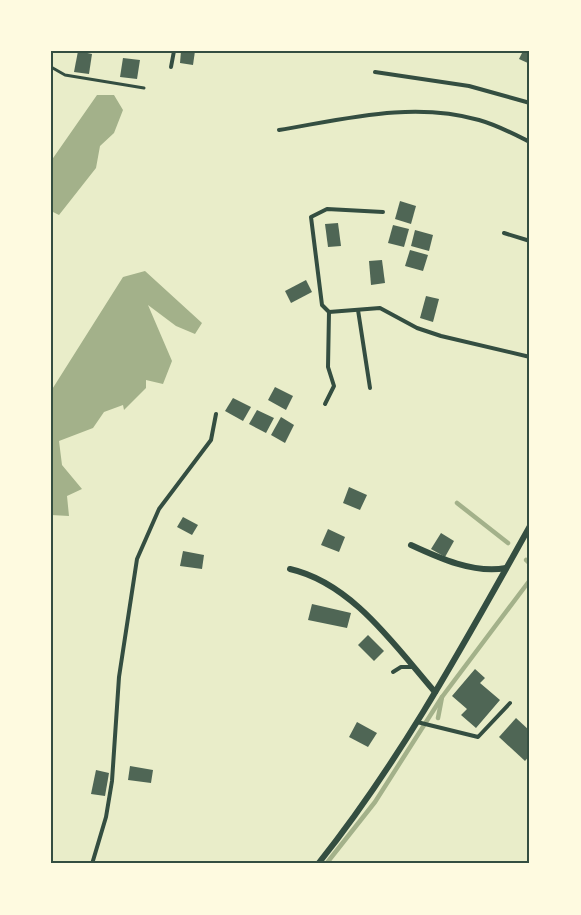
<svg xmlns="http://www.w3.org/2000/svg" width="581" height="915" font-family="Signika,sans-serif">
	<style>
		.water { fill: #a3b18a }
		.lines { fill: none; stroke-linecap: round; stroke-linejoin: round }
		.stream { stroke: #a3b18a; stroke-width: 4.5 }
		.building { fill: #4f6655 }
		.path { stroke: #344e41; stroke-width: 3 }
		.service { stroke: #344e41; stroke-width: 4 }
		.minor { stroke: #344e41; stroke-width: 6 }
		.neatline { fill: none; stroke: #344e41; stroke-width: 2 }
	</style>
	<rect width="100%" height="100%" fill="#e9edc9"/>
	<!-- water -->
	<g class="water">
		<polygon points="97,95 114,95 123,110 114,133 100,146 96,168 59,215 51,211 51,161"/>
		<polygon points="145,271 202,323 195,334 176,326 148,305 172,361 163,384 146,380 146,388 124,410 123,405 104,412 93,428 59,441 62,465 82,489 67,496 69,516 51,515 51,391 123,277"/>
	</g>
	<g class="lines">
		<!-- stream -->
		<g class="stream">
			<polyline points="457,503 508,543"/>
			<polyline points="526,560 530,564"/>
			<polyline points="438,718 442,697 530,580"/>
			<polyline points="326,864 375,802 442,697"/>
		</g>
	</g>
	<!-- building -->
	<g class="building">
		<polygon points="78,51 92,54 89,74 74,72"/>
		<polygon points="181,51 195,51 193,65 180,63"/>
		<polygon points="523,51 530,51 530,64 519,59"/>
		<polygon points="123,58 140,60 137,79 120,77"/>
		<polygon points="400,201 416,206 411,224 395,219"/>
		<polygon points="338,223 341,246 328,247 325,224"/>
		<polygon points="393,225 409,229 404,247 388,243"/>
		<polygon points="415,230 433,235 429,251 411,246"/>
		<polygon points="410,250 428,255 423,271 405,266"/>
		<polygon points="382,260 385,283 371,285 369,261"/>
		<polygon points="306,280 312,292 291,303 285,291"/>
		<polygon points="426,296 439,299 433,322 420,318"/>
		<polygon points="275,387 293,396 286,410 268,400"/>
		<polygon points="233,398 251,407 243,421 225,411"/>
		<polygon points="257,410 274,418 266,433 249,424"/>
		<polygon points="281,417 294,425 285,443 271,435"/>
		<polygon points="349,487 367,495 360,510 343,503"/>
		<polygon points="183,517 198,525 192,535 177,527"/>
		<polygon points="328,529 345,537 339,552 321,545"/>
		<polygon points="441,533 454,541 445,557 431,549"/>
		<polygon points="183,551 204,555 202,569 180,566"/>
		<polygon points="312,604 351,613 347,628 308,620"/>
		<polygon points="368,635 384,651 374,661 358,645"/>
		<polygon points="475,669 485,678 480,683 500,700 476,728 461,715 467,709 452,696"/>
		<polygon points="516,718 530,731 530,755 525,761 499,737"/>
		<polygon points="357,722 377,733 368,747 349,737"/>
		<polygon points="130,766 153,770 151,783 128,780"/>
		<polygon points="96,770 109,773 105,796 91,794"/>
	</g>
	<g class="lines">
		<!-- path -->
		<polyline class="path" points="51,67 65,75 144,88"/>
		<!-- service -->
		<g class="service">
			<polyline points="171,67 174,51"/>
			<polyline points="375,72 469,86 530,103"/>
			<path d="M279 130C345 119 413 101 479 120 497 125 514 134 530 142"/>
			<polyline points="383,212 327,209 311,217 322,305 329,312 380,308 417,328 441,336 530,357"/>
			<polyline points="504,233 530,241"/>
			<polyline points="358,310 370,388"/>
			<polyline points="325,404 334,386 328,367 329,312"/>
			<polyline points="393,672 401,667 412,667"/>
			<polyline points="417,722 478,737 510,703"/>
			<polyline points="92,864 106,817 112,781 119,677 137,559 159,509 211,440 216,414"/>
		</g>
		<!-- minor -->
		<g class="minor">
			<path d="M411 545C439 558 474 574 506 568"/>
			<path d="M290 569C352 583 395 646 435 692"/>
			<path d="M318 864C401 760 465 642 530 526"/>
		</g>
	</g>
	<!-- border -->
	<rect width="581" height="915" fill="none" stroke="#fefae0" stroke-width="105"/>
	<rect x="52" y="52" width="476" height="810" class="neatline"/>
</svg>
